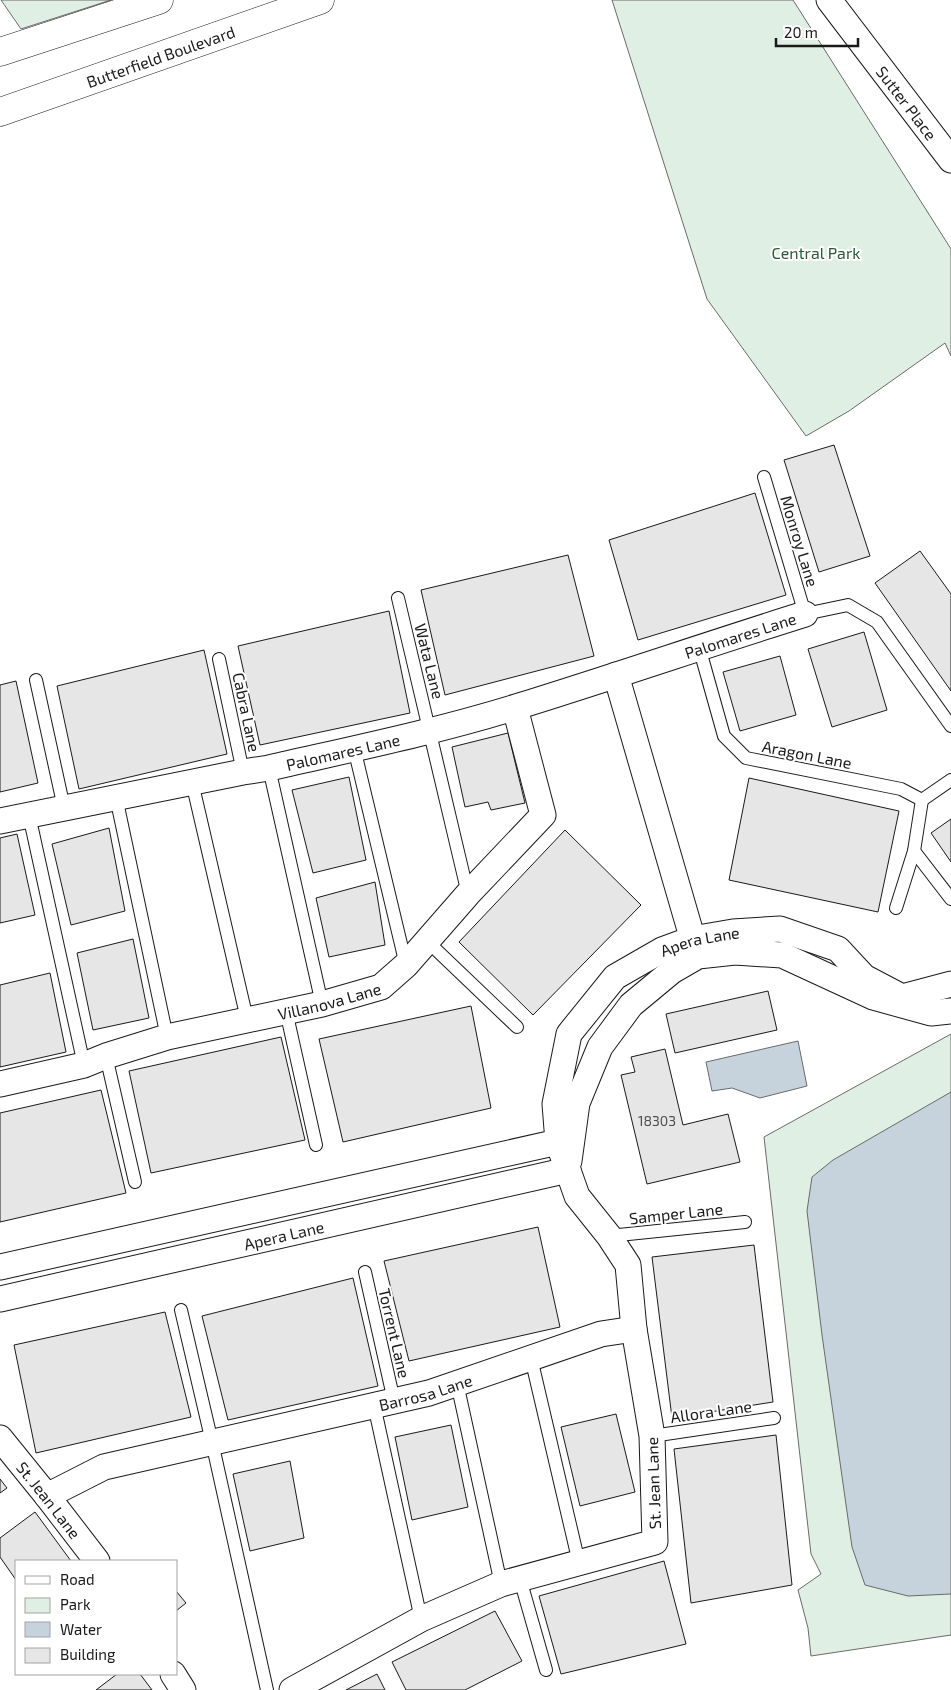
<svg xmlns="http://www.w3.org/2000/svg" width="951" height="1690" font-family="'Exo 2',sans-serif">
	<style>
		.green { fill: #e0efe3; stroke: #6a6a6a }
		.water { fill: #c6d2dc; stroke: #6a6a6a }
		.building { fill: #e6e6e6; stroke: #1a1a1a }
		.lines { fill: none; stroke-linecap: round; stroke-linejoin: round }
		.service-casing { stroke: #1a1a1a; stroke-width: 14 }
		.minor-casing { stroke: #1a1a1a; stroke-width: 27 }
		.primary-casing { stroke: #1a1a1a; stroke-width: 29 }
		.service { stroke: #fff; stroke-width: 12 }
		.minor { stroke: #fff; stroke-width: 25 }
		.primary { stroke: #fff; stroke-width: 28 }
		.labels { text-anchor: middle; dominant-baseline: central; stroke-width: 4; stroke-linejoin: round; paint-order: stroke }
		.number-label { font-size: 14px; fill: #4d4d4d }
		.street-label { font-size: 16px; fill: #1a1a1a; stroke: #fff }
		.park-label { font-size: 16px; fill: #2b5a34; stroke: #fff }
	</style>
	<rect width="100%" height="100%" fill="#fff"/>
	<!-- green -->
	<g class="green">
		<polygon points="1,0 111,0 21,29"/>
		<polygon points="612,0 793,0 951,249 951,356 945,343 849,411 806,436 707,299"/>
		<polygon points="951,1034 951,1635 811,1656 808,1628 798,1590 821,1574 811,1554 764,1137"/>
	</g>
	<!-- water -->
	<g class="water">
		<polygon points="798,1041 807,1086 760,1098 732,1088 712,1091 706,1062"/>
		<polygon points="951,1092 951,1594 908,1596 865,1585 852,1547 822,1335 807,1211 812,1177 833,1160"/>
	</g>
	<!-- building -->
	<g class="building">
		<polygon points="834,445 870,556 819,572 784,460"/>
		<polygon points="755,493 786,595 638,640 609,540"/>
		<polygon points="920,551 951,594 951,691 875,583"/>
		<polygon points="568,555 594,656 445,695 421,590"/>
		<polygon points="389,611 410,713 260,745 238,646"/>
		<polygon points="864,632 887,710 832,727 808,649"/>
		<polygon points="204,650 227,754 79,789 57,686"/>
		<polygon points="780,656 796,715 740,731 723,672"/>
		<polygon points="16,681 38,783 0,792 0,685"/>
		<polygon points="508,733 525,803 491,810 488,802 465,807 452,747"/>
		<polygon points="349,777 366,860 313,873 292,790"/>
		<polygon points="749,778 899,811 878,912 729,880"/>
		<polygon points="951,819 951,862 931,833"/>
		<polygon points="109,828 125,911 71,925 52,844"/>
		<polygon points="565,830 641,905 533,1015 459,942"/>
		<polygon points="17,834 35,915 0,923 0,838"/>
		<polygon points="375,882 385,945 329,957 316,898"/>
		<polygon points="133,939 149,1018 93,1030 77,953"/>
		<polygon points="50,973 66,1052 0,1067 0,985"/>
		<polygon points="768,991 777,1030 675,1053 666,1014"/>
		<polygon points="471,1006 491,1108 343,1142 319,1039"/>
		<polygon points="281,1037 305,1140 151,1173 129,1071"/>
		<polygon points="665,1049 683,1125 728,1114 740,1162 647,1184 621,1075 635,1072 631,1057"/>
		<polygon points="101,1090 126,1193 0,1222 0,1113"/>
		<polygon points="538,1227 560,1327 409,1361 384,1261"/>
		<polygon points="754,1245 773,1402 672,1418 652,1257"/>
		<polygon points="353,1278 378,1386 228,1420 202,1316"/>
		<polygon points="165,1312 191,1417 36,1453 14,1345"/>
		<polygon points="616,1414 635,1492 580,1506 561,1427"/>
		<polygon points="451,1425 468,1507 412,1520 395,1437"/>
		<polygon points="776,1435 792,1585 691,1603 674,1449"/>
		<polygon points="290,1461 304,1538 250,1551 233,1474"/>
		<polygon points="0,1479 7,1488 0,1493"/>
		<polygon points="35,1512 71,1561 16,1561 16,1580 0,1557 0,1538"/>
		<polygon points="664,1561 686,1644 561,1674 539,1596"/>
		<polygon points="176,1591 186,1603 176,1611"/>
		<polygon points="495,1611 522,1661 465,1690 406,1690 392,1662"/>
		<polygon points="117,1674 140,1674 152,1690 96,1690"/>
		<polygon points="377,1674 385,1690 346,1690"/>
	</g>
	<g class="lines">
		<defs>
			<g id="service">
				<polyline points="764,477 805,614 848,605 877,622 951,726"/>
				<polyline points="398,598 468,894"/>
				<polyline points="699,647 724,736 746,758 901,789 922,800 951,780"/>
				<polyline points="219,659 243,772"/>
				<polyline points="36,680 64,808"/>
				<polyline points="354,748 406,965"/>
				<polyline points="269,768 322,1004"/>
				<polyline points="192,782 247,1019"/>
				<polyline points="116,797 167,1037"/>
				<polyline points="29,815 84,1065"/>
				<polyline points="914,851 951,899"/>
				<polyline points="896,908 914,851 922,800"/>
				<polyline points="427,941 517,1027"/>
				<polyline points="286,1011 316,1145"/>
				<polyline points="106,1056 135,1182"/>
				<polyline points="609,1236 745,1222"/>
				<polyline points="365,1272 394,1401"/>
				<polyline points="181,1310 212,1442 267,1690"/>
				<polyline points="531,1358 579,1563"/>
				<polyline points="457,1383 501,1584"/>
				<polyline points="374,1405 421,1619"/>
				<polyline points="652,1436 774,1418"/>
				<polyline points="520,1579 546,1670"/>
			</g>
			<g id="minor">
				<path id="s1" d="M829 0 951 160"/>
				<polyline points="616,675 697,954"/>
				<path id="s2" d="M0 821 243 772 269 768C352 749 435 732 516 707 613 677 709 644 805 614"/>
				<path id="s3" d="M0 1084 84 1065 106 1056 167 1037 322 1004 381 987 406 965 468 894 543 815 515 708"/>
				<polyline points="569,1161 577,1103 600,1047 631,1005 672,971 698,956 735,952 782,955 873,997 931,1013 951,1011"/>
				<path id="s4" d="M0 1267 558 1142 555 1104 569 1034 615 977 662 950 692 939 733 932 780 929 838 949 864 977 902 997 951 984"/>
				<path id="s5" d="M0 1299 568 1170"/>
				<path id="s6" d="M0 1438 47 1496 97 1561"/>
				<path id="s7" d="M47 1496 104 1467 429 1393 601 1334 634 1329"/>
				<polyline points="173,1674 183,1690"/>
				<polyline points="292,1690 421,1619 501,1584 655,1542 652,1436 634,1329 628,1265 609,1236 577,1196 558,1142"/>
			</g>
			<g id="primary">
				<polyline points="0,52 159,0"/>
				<path id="s8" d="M0 112 320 0"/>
			</g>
		</defs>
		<!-- service casing -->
		<use href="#service" class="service-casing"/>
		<!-- minor casing -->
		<use href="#minor" class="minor-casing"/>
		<!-- primary casing -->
		<use href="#primary" class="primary-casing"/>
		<!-- service -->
		<use href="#service" class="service"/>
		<!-- minor -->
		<use href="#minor" class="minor"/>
		<!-- primary -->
		<use href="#primary" class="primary"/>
	</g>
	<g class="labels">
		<!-- number labels -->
		<g class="number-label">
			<text x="657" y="1120">18303</text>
		</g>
		<!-- street labels -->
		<g class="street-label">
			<text stroke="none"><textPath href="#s8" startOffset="170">Butterfield Boulevard</textPath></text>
			<text stroke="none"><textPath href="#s1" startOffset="129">Sutter Place</textPath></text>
			<text transform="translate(800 541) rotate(73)">Monroy Lane</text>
			<text stroke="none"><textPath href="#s2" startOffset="764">Palomares Lane</textPath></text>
			<text transform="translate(430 661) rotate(76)">Wata Lane</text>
			<text transform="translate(247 712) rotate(78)">Cabra Lane</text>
			<text stroke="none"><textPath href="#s2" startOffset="350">Palomares Lane</textPath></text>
			<text transform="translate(807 754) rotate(11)">Aragon Lane</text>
			<text stroke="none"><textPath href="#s4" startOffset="848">Apera Lane</textPath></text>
			<text stroke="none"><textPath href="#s3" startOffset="340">Villanova Lane</textPath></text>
			<text transform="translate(676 1213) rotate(-6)">Samper Lane</text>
			<text stroke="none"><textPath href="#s5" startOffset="291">Apera Lane</textPath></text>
			<text transform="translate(395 1333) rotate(77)">Torrent Lane</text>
			<text stroke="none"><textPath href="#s7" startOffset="394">Barrosa Lane</textPath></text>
			<text transform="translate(711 1411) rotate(-8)">Allora Lane</text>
			<text transform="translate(653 1483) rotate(-92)">St. Jean Lane</text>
			<text stroke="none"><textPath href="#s6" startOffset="79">St. Jean Lane</textPath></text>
		</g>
		<!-- park labels -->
		<g class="park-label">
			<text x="816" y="252">Central Park</text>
		</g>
	</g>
	<!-- legend -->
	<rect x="15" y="1560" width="162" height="115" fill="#ffffff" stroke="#a3a3a3"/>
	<rect x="25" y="1576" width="25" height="8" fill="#ffffff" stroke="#a3a3a3"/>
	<text x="60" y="1585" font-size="15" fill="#1a1a1a">Road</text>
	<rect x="25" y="1598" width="25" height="15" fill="#e0efe3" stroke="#a3a3a3"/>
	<text x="60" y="1610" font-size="15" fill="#1a1a1a">Park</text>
	<rect x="25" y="1622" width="25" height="15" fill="#c6d2dc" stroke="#a3a3a3"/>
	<text x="60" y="1635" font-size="15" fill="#1a1a1a">Water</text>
	<rect x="25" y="1648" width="25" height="15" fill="#e6e6e6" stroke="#a3a3a3"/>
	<text x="60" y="1660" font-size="15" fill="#1a1a1a">Building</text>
	<!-- scale -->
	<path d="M776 38v8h82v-8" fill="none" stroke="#1a1a1a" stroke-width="2.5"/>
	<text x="784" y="38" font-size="15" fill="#1a1a1a" stroke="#ffffff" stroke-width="4" paint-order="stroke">20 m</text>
</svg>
